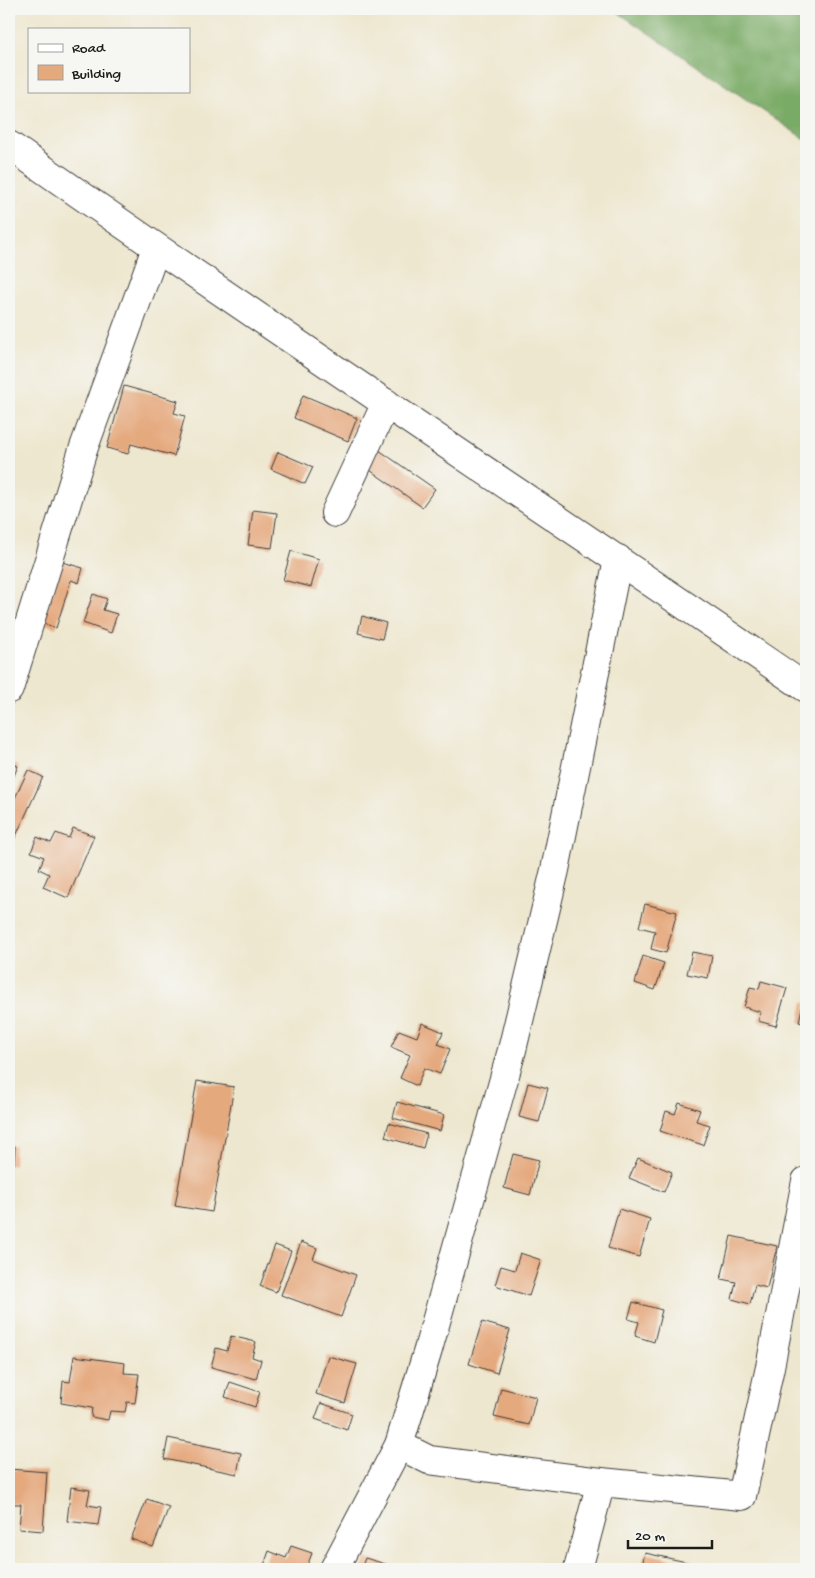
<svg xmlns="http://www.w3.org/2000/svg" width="815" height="1578" font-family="'Gochi Hand',sans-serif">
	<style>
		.forest { fill: #7aab66; stroke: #4b6441 }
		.building { fill: #e5a97e }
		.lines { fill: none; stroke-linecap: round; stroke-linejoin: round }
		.minor-casing { stroke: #3c3a37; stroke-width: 30 }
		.minor { stroke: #fff; stroke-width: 28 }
	</style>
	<rect width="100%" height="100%" fill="#f6f6f2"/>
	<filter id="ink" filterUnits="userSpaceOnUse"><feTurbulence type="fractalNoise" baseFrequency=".02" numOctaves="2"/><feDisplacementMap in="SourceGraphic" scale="10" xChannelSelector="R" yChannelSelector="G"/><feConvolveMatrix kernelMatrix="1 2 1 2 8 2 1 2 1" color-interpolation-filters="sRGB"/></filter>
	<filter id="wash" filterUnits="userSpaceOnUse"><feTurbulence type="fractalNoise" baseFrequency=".0096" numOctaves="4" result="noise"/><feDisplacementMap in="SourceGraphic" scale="20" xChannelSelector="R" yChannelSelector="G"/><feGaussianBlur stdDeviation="1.12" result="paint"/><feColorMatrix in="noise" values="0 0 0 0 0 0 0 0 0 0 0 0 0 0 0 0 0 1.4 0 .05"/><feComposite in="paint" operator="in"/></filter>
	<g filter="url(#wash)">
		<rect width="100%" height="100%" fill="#eee7cf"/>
		<!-- forest -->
		<polygon class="forest" points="613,9 806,9 806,140"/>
		<g id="blocks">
			<!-- building -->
			<g class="building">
				<polygon points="124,386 178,401 174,413 185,416 174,456 131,444 128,454 107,448"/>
				<polygon points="303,395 357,418 348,441 294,418"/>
				<polygon points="379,450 435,489 422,507 367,468"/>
				<polygon points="278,452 313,467 305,484 271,469"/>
				<polygon points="253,510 277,513 272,548 248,545"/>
				<polygon points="291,551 319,559 311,587 283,580"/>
				<polygon points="62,562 83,568 79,583 71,580 56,628 43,623"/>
				<polygon points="93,594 107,599 103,610 117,614 111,633 83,623"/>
				<polygon points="362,616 386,623 382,639 358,633"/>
				<polygon points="9,762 18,766 9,788"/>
				<polygon points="28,770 43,777 15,838 9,835 9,811"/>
				<polygon points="73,828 94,836 68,898 43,887 49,874 39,869 44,857 31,852 37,837 51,843 56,833 69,838"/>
				<polygon points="645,904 677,912 666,953 651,949 655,931 639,927"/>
				<polygon points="692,952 712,956 708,978 687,974"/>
				<polygon points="643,956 664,963 655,990 635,983"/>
				<polygon points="761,981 787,988 776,1026 758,1021 761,1012 744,1007 750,987 759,989"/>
				<polygon points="803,1002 806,1003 806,1024 799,1022"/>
				<polygon points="422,1023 443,1032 438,1044 450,1049 440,1074 424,1068 417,1086 400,1078 410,1055 391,1047 399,1030 417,1037"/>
				<polygon points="197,1081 234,1087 212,1212 175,1206"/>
				<polygon points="528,1083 548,1088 539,1122 519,1117"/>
				<polygon points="397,1102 444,1115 440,1131 393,1118"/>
				<polygon points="679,1103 700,1110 696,1121 710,1125 703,1145 660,1131 666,1111 675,1114"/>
				<polygon points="389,1123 427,1134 423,1148 385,1137"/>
				<polygon points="9,1146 15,1146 14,1165 9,1165"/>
				<polygon points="513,1154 539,1160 530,1195 504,1188"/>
				<polygon points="638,1158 672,1172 664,1192 629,1178"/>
				<polygon points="619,1209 650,1219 639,1257 608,1248"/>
				<polygon points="731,1236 777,1246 767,1288 755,1285 750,1304 732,1299 736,1282 721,1279"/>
				<polygon points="301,1242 317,1248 313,1259 356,1275 341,1317 281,1295"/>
				<polygon points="275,1245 291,1251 276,1292 260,1286"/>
				<polygon points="520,1253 541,1260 529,1296 495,1285 501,1266 515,1270"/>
				<polygon points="633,1302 662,1310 654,1342 635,1336 639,1322 628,1319"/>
				<polygon points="482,1322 510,1330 497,1373 469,1364"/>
				<polygon points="231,1336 256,1342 252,1357 261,1360 256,1379 211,1367 216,1348 227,1351"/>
				<polygon points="74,1356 125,1363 124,1373 139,1374 135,1403 127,1402 125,1412 110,1411 108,1420 91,1417 92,1408 61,1403 63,1381 70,1382"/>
				<polygon points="328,1356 357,1364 345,1403 316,1394"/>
				<polygon points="230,1382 260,1392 255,1407 225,1397"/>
				<polygon points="501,1388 536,1397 529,1425 494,1417"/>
				<polygon points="321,1403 352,1414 347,1430 315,1419"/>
				<polygon points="168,1438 241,1453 237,1474 164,1459"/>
				<polygon points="9,1469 47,1472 43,1531 19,1529 21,1504 9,1504"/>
				<polygon points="71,1487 90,1490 87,1505 101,1507 98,1525 67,1521"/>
				<polygon points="147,1499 169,1507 153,1547 131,1539"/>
				<polygon points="291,1546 312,1553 306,1569 267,1569 263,1568 269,1551 286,1558"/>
				<polygon points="645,1553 714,1568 714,1569 641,1569"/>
				<polygon points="365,1558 392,1566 391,1569 361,1569"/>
			</g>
		</g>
	</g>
	<g filter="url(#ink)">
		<use href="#blocks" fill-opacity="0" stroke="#3c3a37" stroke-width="1"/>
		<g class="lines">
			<defs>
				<g id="minor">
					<path d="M9 145C272 330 541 506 806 688"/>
					<polyline points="335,513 386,403"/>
					<polyline points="9,689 83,450 156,248"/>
					<polyline points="601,1482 742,1496 770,1367 806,1181"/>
					<polyline points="334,1569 399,1445"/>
					<polyline points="578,1569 601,1482 429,1460 399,1445 428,1350 512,1050 555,870 618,559"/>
				</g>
			</defs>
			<!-- minor casing -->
			<use href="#minor" class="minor-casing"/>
			<!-- minor -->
			<use href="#minor" class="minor"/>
		</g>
	</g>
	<!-- margin -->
	<rect width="815" height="1578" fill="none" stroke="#f6f6f2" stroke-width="30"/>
	<!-- legend -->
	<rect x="28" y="28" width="162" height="65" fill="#f6f6f2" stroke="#9f9f9c"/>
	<rect x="38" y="44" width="25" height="8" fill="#ffffff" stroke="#9f9f9c"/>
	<text x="72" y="52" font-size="15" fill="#1c1c1c">Road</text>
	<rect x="38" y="65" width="25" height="15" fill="#e5a97e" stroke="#9f9f9c"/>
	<text x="72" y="78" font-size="15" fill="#1c1c1c">Building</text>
	<!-- scale -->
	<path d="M628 1540v8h84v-8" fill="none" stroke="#1c1c1c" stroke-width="2.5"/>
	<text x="635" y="1540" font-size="15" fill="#1c1c1c" stroke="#f6f6f2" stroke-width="4" paint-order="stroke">20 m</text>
</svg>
